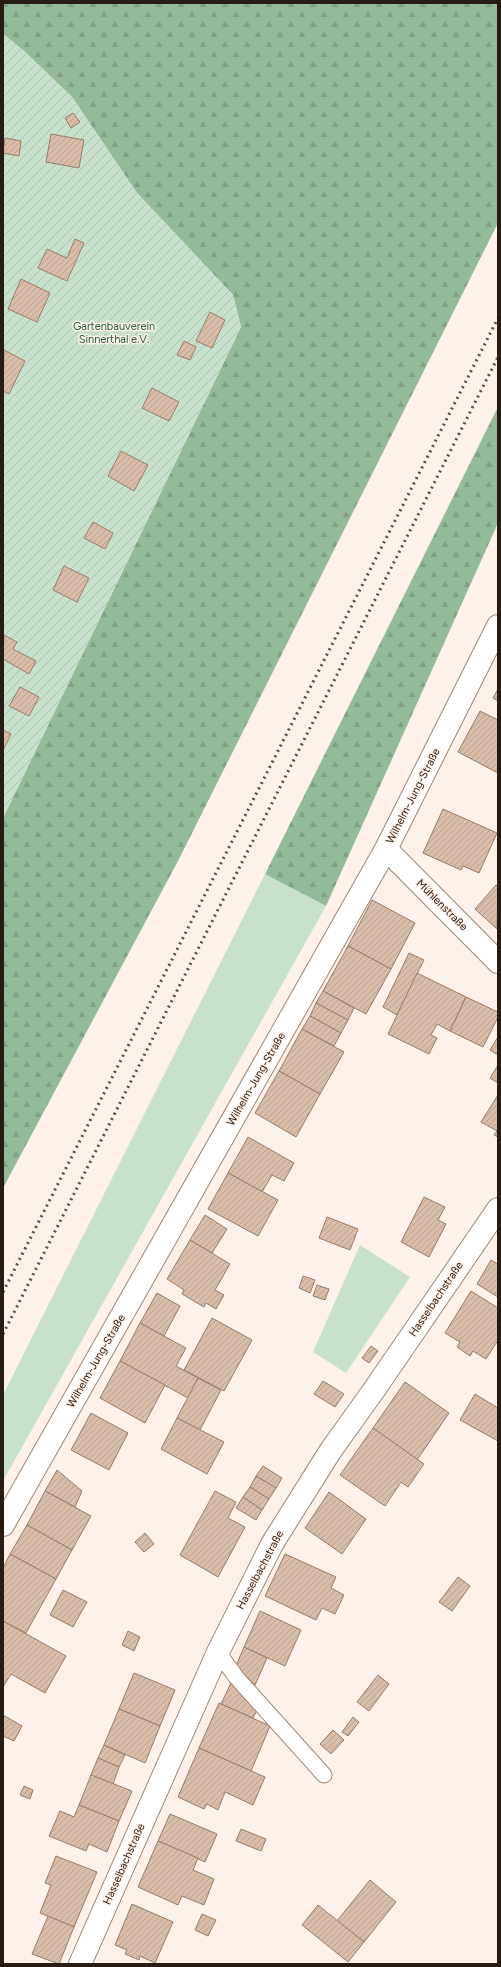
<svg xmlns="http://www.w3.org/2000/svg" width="501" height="1967" font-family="Figtree,sans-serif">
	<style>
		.green { fill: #c8e1cc }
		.forest { fill: url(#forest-firs) }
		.garden { fill: url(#garden-furrows) }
		.building { fill: url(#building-hatch); stroke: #967c68 }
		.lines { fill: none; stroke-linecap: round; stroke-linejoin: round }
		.service-casing { stroke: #a18672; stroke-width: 17 }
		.minor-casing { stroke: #a18672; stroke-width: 24 }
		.service { stroke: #fff; stroke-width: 15 }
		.minor { stroke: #fff; stroke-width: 22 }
		.rail { stroke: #594f47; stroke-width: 3; stroke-dasharray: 2 4; stroke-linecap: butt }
		.labels { text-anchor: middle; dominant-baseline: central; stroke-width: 3; stroke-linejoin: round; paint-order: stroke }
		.park-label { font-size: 11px; fill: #286337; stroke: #fdf1e9 }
		.street-label { font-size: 11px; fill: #261c14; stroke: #fdf1e9 }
	</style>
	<defs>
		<pattern id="forest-firs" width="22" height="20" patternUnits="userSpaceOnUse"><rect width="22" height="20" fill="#93bb9a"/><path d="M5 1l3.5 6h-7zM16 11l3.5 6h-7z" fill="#7fa084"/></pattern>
		<pattern id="garden-furrows" width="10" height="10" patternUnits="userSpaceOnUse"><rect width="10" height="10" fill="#c8e1cc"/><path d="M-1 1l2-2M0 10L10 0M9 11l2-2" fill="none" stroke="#acc0ae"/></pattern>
		<pattern id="building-hatch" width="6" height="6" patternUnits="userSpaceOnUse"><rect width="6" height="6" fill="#dabda8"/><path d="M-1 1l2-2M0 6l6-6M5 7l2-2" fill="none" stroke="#bba290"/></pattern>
	</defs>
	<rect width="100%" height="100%" fill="#fdf1e9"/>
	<!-- green -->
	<g class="green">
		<polygon points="265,874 326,906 3,1481 3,1395"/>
		<polygon points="360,1245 410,1277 346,1373 313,1352"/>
	</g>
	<!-- forest -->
	<g class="forest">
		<polygon points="3,3 498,3 498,223 178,861 3,1188 3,818 241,327 233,295 137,193 72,97 24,51 3,34"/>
		<polygon points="498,407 498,523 326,906 265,874"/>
	</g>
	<!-- garden -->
	<polygon class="garden" points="3,34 24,51 72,97 137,193 233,295 241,327 3,818"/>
	<!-- building -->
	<g class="building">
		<polygon points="73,113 80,122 71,128 65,118"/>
		<polygon points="51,134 84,140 79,168 46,162"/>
		<polygon points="5,138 21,141 19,156 3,153"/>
		<polygon points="75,239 84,243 67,281 38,268 47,249 67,258"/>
		<polygon points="21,279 50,293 37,322 8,309"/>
		<polygon points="210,312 225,320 212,348 196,341"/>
		<polygon points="184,341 196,347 190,360 177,355"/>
		<polygon points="4,350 25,361 9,394 3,391"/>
		<polygon points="152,388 179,402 169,421 142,408"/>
		<polygon points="121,451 148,465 134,491 108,476"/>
		<polygon points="93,522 113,533 105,549 84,538"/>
		<polygon points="64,566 89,578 77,602 53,590"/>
		<polygon points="4,635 17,642 13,649 36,661 29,674 3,659"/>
		<polygon points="20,687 39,697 29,716 9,706"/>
		<polygon points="498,689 498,701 493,698"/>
		<polygon points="480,711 498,720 498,773 458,752"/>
		<polygon points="3,730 11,734 3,750"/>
		<polygon points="443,809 497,833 479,873 463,866 461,870 423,853"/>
		<polygon points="496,885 498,887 497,929 475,909"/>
		<polygon points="372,900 415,923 391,969 348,946"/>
		<polygon points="348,946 391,969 366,1014 323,991"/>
		<polygon points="409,953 424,960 397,1015 383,1007"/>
		<polygon points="417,973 466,997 450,1031 437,1024 431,1035 437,1038 429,1054 388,1034"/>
		<polygon points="323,991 354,1008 348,1020 316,1003"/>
		<polygon points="466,997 498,1012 498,1017 483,1047 450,1031"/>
		<polygon points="316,1003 348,1020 341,1033 310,1016"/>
		<polygon points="310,1016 341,1033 334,1046 302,1029"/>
		<polygon points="302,1029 344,1052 320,1094 279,1071"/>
		<polygon points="498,1037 498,1055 490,1050"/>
		<polygon points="498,1065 498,1083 490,1078"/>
		<polygon points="279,1071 320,1094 296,1137 255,1113"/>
		<polygon points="498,1095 498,1137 494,1135 497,1131 481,1122"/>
		<polygon points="248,1137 294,1163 284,1181 272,1175 262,1192 228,1173"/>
		<polygon points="228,1173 278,1200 258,1236 208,1209"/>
		<polygon points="424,1197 445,1207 438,1220 446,1224 429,1257 401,1242"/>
		<polygon points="205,1215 227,1229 212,1253 190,1240"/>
		<polygon points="327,1217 358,1229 350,1250 319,1238"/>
		<polygon points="190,1240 230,1264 215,1290 224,1295 216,1309 206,1303 204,1307 182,1294 184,1290 167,1279"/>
		<polygon points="491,1260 498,1264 498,1297 477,1284"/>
		<polygon points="303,1276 315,1280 310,1293 299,1288"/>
		<polygon points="317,1285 329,1289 325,1300 313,1296"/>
		<polygon points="471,1291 498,1308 498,1340 486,1359 473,1351 470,1356 457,1347 460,1342 445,1333"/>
		<polygon points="157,1293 180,1306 164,1336 140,1323"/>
		<polygon points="212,1318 252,1340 224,1391 184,1370"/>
		<polygon points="140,1323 186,1348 176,1366 198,1378 188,1398 120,1361"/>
		<polygon points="371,1346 378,1351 369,1363 362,1358"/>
		<polygon points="120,1361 165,1385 145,1423 100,1398"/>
		<polygon points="198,1378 221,1390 200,1430 177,1418"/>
		<polygon points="323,1381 344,1394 335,1407 314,1394"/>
		<polygon points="405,1382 449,1413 417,1460 373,1428"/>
		<polygon points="475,1394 498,1408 498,1441 460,1420"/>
		<polygon points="91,1413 128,1433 109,1470 71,1450"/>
		<polygon points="177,1418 224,1442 207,1474 161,1449"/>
		<polygon points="373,1428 424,1464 408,1487 401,1482 385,1506 340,1475"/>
		<polygon points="263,1466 282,1478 276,1488 256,1476"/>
		<polygon points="57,1470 82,1491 75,1507 45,1491"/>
		<polygon points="256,1476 276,1488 269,1499 250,1487"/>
		<polygon points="250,1487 269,1499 262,1510 243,1497"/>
		<polygon points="45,1491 91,1516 72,1550 27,1525"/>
		<polygon points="215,1491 236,1502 228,1518 245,1527 218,1577 180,1555"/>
		<polygon points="329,1492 366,1519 342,1554 305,1528"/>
		<polygon points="243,1497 262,1510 256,1520 236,1508"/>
		<polygon points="27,1525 72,1550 56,1579 10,1554"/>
		<polygon points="145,1533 154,1544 144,1552 135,1542"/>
		<polygon points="10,1554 56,1579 26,1633 3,1621 3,1568"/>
		<polygon points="285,1554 336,1577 331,1588 344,1595 335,1614 322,1608 316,1620 265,1596"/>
		<polygon points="458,1577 470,1586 452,1611 439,1602"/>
		<polygon points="63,1590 87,1602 73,1627 50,1615"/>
		<polygon points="260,1611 301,1630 285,1666 244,1647"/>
		<polygon points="3,1621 66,1656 45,1693 11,1674 3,1687"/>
		<polygon points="128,1631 140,1637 134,1651 122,1645"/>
		<polygon points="244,1647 267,1658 255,1685 236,1666"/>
		<polygon points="134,1673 175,1690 160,1726 119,1709"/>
		<polygon points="378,1675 389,1684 369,1711 357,1702"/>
		<polygon points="231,1683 257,1710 253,1718 221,1704"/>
		<polygon points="219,1703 270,1726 251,1771 199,1748"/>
		<polygon points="119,1709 160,1726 145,1763 104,1745"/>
		<polygon points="3,1715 22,1726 14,1741 3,1736"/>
		<polygon points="353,1717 359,1722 348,1736 342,1732"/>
		<polygon points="333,1730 344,1740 331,1754 320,1744"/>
		<polygon points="104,1745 125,1755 119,1767 98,1758"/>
		<polygon points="199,1748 265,1777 253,1805 225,1792 218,1810 207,1804 204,1809 178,1797"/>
		<polygon points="98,1758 119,1767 113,1784 91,1775"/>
		<polygon points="91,1775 132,1791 119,1821 79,1805"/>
		<polygon points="24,1786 33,1790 30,1799 20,1795"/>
		<polygon points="79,1805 119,1821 107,1852 89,1844 86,1851 49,1836 60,1811 74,1817"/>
		<polygon points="170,1814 217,1834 205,1862 158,1841"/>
		<polygon points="241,1829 266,1839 261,1851 236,1841"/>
		<polygon points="158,1841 198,1858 193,1870 214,1879 204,1905 182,1896 178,1905 138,1887"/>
		<polygon points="56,1856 97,1872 74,1927 40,1913 51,1885 45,1883"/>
		<polygon points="370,1880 396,1902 364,1942 337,1921"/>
		<polygon points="132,1904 173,1922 155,1963 140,1956 139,1960 125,1954 127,1950 115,1945"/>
		<polygon points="318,1905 364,1942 348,1962 302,1925"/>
		<polygon points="202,1914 216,1920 208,1936 195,1930"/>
		<polygon points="48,1916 74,1927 59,1964 32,1954"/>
	</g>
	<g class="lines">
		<defs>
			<polyline id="service" points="218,1652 236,1677 324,1775"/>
			<g id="minor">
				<polyline points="386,849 498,962"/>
				<polyline points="3,1525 386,849 498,626"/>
				<polyline points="80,1964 218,1652 272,1544 331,1450 374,1390 498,1209"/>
			</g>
		</defs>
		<!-- service casing -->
		<use href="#service" class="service-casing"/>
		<!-- minor casing -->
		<use href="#minor" class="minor-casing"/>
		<!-- service -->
		<use href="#service" class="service"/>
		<!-- minor -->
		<use href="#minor" class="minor"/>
		<!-- rail -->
		<g class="rail">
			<polyline points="3,1292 498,318"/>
			<polyline points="3,1334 498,357"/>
		</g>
	</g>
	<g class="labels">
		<!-- park labels -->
		<g class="park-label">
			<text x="114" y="326">Gartenbauverein<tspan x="114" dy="13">Sinnerthal e.V.</tspan></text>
		</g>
		<!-- street labels -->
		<g class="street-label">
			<text transform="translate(413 796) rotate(-63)">Wilhelm-Jung-Straße</text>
			<text transform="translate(442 905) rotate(45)">Mühlenstraße</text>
			<text transform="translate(256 1079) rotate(-60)">Wilhelm-Jung-Straße</text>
			<text transform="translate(436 1299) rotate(-56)">Hasselbachstraße</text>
			<text transform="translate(96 1361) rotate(-60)">Wilhelm-Jung-Straße</text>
			<text transform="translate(260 1570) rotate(-62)">Hasselbachstraße</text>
			<text transform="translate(124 1864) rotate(-66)">Hasselbachstraße</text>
		</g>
	</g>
	<!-- border -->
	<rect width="501" height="1967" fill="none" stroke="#261c14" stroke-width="8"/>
</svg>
